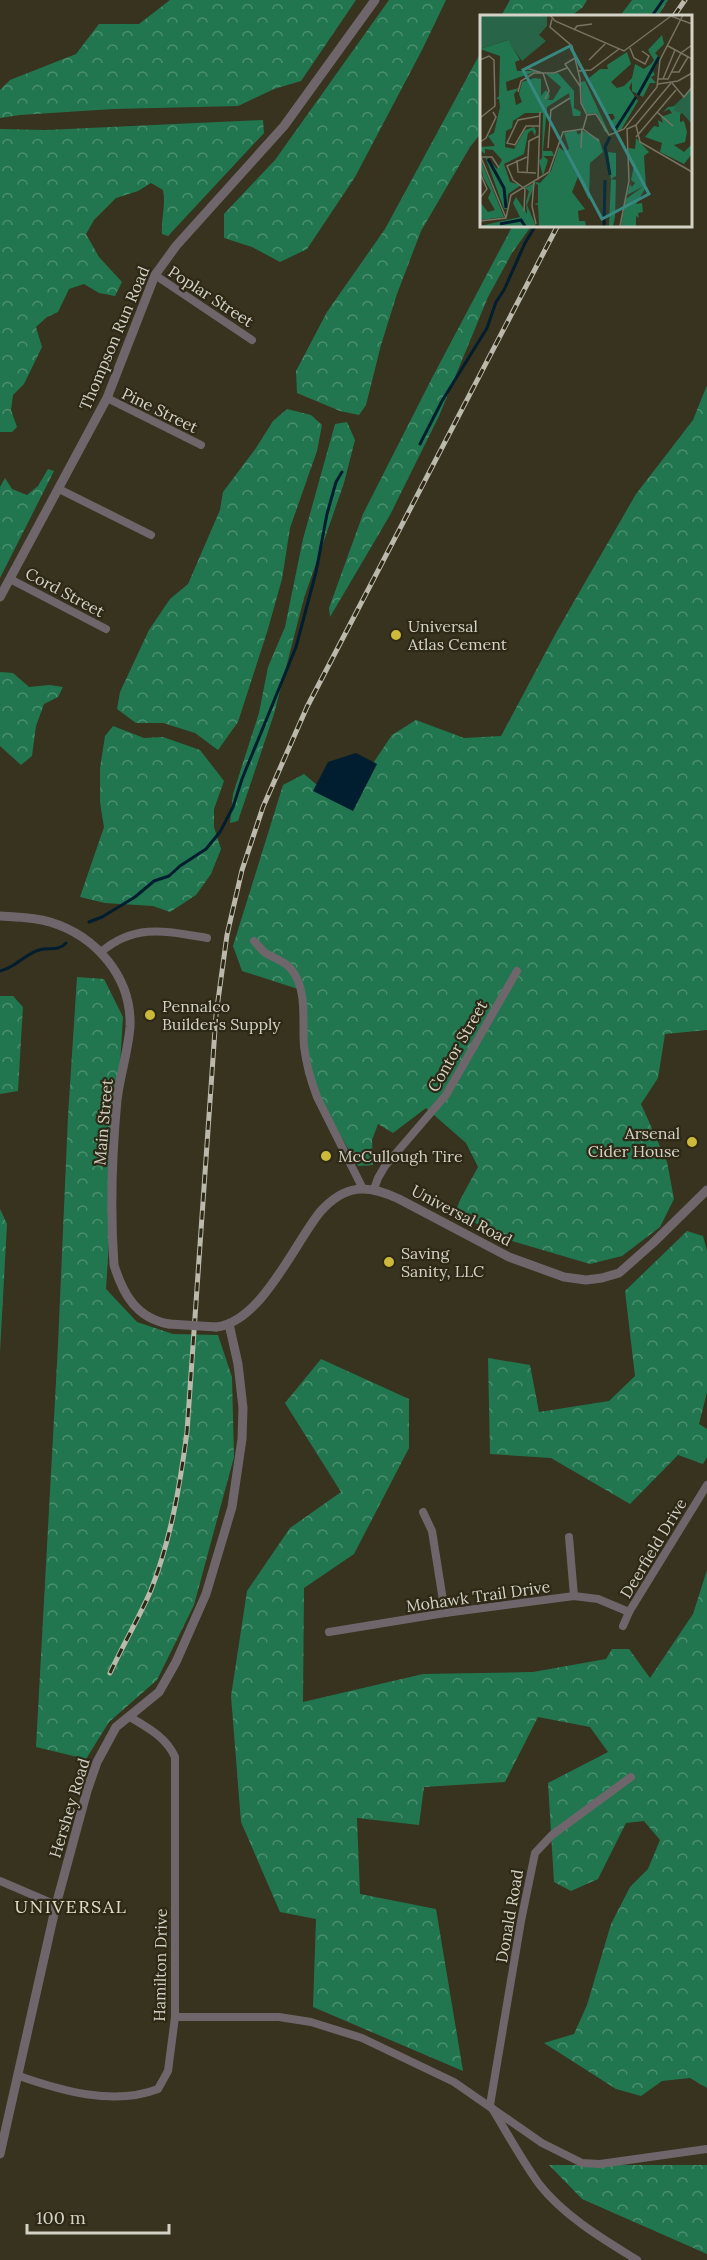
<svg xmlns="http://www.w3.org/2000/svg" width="707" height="2260" font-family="Lora,serif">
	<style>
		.forest { fill: url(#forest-crowns) }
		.water { fill: #001e2f }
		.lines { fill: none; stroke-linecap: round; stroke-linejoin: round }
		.stream { stroke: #001e2f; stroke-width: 3 }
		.minor { stroke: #6f666c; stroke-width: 8 }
		.tertiary { stroke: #6f666c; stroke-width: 9 }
		.rail-casing { stroke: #bbb9ac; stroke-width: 5 }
		.rail { stroke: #2d2916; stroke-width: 3; stroke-dasharray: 9; stroke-linecap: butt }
		.tertiary-bridge { stroke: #6f666c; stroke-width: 9 }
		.poi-dot { fill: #ccb939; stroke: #2d2916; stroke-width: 2 }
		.labels { text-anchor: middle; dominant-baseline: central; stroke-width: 4.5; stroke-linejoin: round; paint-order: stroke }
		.street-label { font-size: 16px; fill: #d4d2c6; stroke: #2d2916 }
		.poi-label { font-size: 16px; fill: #d4d2c6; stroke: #2d2916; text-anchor: start }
		.neighbourhood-label { font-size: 18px; letter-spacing: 1.5px; fill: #e1ddc5; stroke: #2d2916 }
		.inset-river { fill: none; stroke: #001e2f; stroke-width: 3 }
		.inset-road { fill: none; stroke: #767362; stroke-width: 1.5 }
		.view { fill: #368880; fill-opacity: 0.15; stroke: #368880; stroke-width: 3 }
		.inset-edge { fill: none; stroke: #d4d2c6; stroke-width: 3 }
	</style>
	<defs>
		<pattern id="forest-crowns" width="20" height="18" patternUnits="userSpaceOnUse" patternTransform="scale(1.5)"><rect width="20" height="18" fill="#217650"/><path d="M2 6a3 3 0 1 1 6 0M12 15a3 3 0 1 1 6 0" fill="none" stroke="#4b8f70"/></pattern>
	</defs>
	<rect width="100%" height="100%" fill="#37331f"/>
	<!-- forest -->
	<g class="forest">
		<polygon points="170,0 356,0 301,81 274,89 238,106 113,109 20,115 0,118 0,90 10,80 76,54 99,24 139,24"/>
		<polygon points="389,0 446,0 422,50 355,177 307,249 280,262 252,247 224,238 224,214 275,160"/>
		<polygon points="510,0 587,0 583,7 571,16 501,16"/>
		<polygon points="632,0 668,0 658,16 620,16"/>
		<polygon points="482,50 482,132 470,147 421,231 397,294 381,345 366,405 359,415 340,411 297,393 296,371 327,312 385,229"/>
		<path d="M263 120 264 133 168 236 162 234C161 219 166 205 163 190L151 183 138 191 116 198 94 220 86 234 99 257 122 282 115 296 99 293 84 284 69 289 58 312 47 317 36 327 42 347 24 384 13 395 11 410 17 427 12 432H0V129L46 130Z"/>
		<polygon points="513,225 532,225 512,253 488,297 439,416 390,515 330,617 329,608 363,514 432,378"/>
		<polygon points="707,385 707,1030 665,1034 658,1078 641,1104 667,1162 674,1199 660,1227 622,1256 590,1264 512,1241 455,1213 460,1200 478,1167 466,1143 426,1108 393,1133 378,1124 372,1140 373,1165 358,1166 305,1074 301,990 242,971 233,946 283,785 304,774 330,796 349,799 392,735 416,720 464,738 501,736 557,631 636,494 693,420"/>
		<polygon points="287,409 311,415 322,425 317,451 290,528 282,579 268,629 238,722 218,750 195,733 163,723 136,723 117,709 120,692 149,630 170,599 188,584 220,510 223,492 256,448 273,421"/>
		<polygon points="347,422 355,440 344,483 304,598 274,714 238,821 230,823 233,794 259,713 268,667 285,627 303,539 335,424"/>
		<polygon points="48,469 54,471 0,578 0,487 5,478 12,489 27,495 38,486"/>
		<polygon points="0,672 13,673 29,687 50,685 63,687 58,697 44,704 36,726 32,756 21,765 0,746"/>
		<polygon points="113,726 144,738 163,737 200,750 224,781 214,809 214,827 221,849 211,874 196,895 170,912 153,906 105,903 80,897 104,827 100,802 100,768 105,736"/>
		<polygon points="77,977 104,979 123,1017 106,1289 137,1322 173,1334 218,1335 232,1377 234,1457 194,1605 157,1680 109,1722 86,1759 36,1747 58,1345 68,1116"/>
		<polygon points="0,996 13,996 23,1007 18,1091 0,1094"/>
		<polygon points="0,1209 7,1224 0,1352"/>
		<polygon points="687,1231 703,1236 707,1251 707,1392 699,1424 707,1429 707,1457 703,1464 678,1455 630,1504 551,1458 490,1454 488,1358 530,1365 539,1412 609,1401 635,1376 625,1291"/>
		<polygon points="321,1359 409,1399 409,1448 354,1554 304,1588 303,1702 423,1674 533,1672 606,1659 612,1649 629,1649 650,1678 693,1614 707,1570 707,2088 690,2078 662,2081 641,2096 616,2089 544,2043 574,2034 587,2005 611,1924 630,1887 648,1869 660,1840 644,1821 626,1823 598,1879 571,1891 554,1882 548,1783 608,1752 590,1727 538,1717 505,1782 424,1787 419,1825 357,1818 360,1894 436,1909 463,2071 313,2007 316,1919 280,1912 241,1822 231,1696 247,1591 290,1528 341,1492 285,1403"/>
		<polygon points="549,2165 707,2165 707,2254 582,2199"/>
	</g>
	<!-- water -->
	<polygon class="water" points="356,753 377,764 353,811 313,791 328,762"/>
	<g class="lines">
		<!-- stream -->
		<g class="stream">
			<polyline points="652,16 663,0"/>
			<polyline points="420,444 442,401 487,328 496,302 504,290 525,243 536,225"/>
			<polyline points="89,922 102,917 135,897 154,881 169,876 180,866 206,849 220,832 233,807 242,779 296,647 316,572 327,514 336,482 342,472"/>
			<path d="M0 971C15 968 25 954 39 950 49 947 58 952 66 943"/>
		</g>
		<!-- minor -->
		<g class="minor">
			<polyline points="155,275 252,340"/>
			<polyline points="107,398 201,445"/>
			<polyline points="59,489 151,535"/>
			<polyline points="10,579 106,629"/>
			<path d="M254 941C258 945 262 951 267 954 276 959 285 961 291 969 308 989 302 1022 304 1046 306 1063 311 1081 317 1097L362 1187"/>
			<path d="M101 952C135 923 166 931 207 938"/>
			<polyline points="374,1189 378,1178 385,1166 446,1095 517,971"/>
			<polyline points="423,1512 432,1531 445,1613"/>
			<polyline points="569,1537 574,1596"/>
			<polyline points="623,1626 629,1612 707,1485"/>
			<polyline points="329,1632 445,1613 574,1596 598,1599 629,1612"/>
			<path d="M631 1777 552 1835 535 1853 521 1921 490 2105C506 2131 521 2159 539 2184 564 2216 603 2239 637 2260"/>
			<polyline points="0,1881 56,1905"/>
			<polyline points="175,2017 279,2017 311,2022 362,2038 454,2082 542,2143 582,2163 600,2164 707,2149"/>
			<path d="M19 2076C62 2091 114 2106 158 2089L168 2071 175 2017V1757C166 1737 148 1728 130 1717"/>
		</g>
		<!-- tertiary -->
		<g class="tertiary">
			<polyline points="0,597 107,398 155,275 176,246 284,126 375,0"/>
			<path d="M0 916C16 917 34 917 50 922 96 936 132 977 130 1027 128 1052 120 1075 117 1100 112 1153 110 1211 114 1265 123 1294 136 1318 169 1324"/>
			<path d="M216 1327C261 1322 293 1246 320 1212 345 1184 367 1184 399 1199L509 1257 564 1277 586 1280 602 1278 619 1273 653 1243 707 1190"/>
			<polyline points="0,2154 56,1905 87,1791 97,1762 116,1727 159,1692 176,1662 206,1594 232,1507 242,1439 243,1408 238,1364 229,1324"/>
		</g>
		<defs>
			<g id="rail">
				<polyline points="674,16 685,0"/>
				<path d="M110 1673C123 1645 139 1618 151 1590 171 1539 180 1485 187 1432L216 1015 227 935 242 870 263 807 307 707 558 225"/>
			</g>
		</defs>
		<!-- rail casing -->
		<use href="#rail" class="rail-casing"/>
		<!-- rail -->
		<use href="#rail" class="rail"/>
		<!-- tertiary-bridge -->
		<polyline class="tertiary-bridge" points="169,1324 216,1327"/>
	</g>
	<!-- markers -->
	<g class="poi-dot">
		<circle cx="396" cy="635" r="6"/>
		<circle cx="150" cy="1015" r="6"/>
		<circle cx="692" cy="1142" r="6"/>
		<circle cx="326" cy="1156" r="6"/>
		<circle cx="389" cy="1262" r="6"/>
	</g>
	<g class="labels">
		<!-- street labels -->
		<g class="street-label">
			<text transform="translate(211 296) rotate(33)">Poplar Street</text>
			<text transform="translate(114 338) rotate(-67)">Thompson Run Road</text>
			<text transform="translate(160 410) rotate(26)">Pine Street</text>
			<text transform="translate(65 592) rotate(28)">Cord Street</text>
			<text transform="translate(457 1046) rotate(-60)">Contor Street</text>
			<text transform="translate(103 1122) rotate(-85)">Main Street</text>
			<text transform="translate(462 1215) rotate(28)">Universal Road</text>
			<text transform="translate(653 1548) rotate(-59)">Deerfield Drive</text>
			<text transform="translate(478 1596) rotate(-8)">Mohawk Trail Drive</text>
			<text transform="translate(69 1808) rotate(-73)">Hershey Road</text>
			<text transform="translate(509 1916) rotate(-80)">Donald Road</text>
			<text transform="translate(160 1965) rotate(-89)">Hamilton Drive</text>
		</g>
		<!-- poi labels -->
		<g class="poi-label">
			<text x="408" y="626">Universal<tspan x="408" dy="18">Atlas Cement</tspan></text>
			<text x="162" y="1006">Pennalco<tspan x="162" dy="18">Builder's Supply</tspan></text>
			<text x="680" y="1133" text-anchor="end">Arsenal<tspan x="680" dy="18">Cider House</tspan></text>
			<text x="338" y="1156">McCullough Tire</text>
			<text x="401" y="1253">Saving<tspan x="401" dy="18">Sanity, LLC</tspan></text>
		</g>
		<!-- neighbourhood labels -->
		<g class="neighbourhood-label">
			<text x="71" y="1906">UNIVERSAL</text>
		</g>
	</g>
	<!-- overview -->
	<g transform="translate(480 15)">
		<rect width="212" height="212" fill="#37331f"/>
		<path d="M0 0H67V11L59 20 66 26 42 46 27 25 0 34ZM211 74V108L202 98 198 102 190 95Z" fill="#286548"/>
		<path d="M182 20 184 29 175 38 180 43 173 56 175 60 171 62 176 68H170L163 82 152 76V67L149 73 158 86 141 115 132 114 129 108 135 103 133 99H125L109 63 120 54H128L127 50 147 37 151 49 131 67 137 73 144 71 152 63 155 49 164 54 171 49 174 45 168 35ZM28 25 40 45 35 47 37 56H57L26 67 27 76 39 73 34 79 36 90 42 87 39 79 42 67 55 63 61 64V81L66 75 70 81 68 85H73L81 72 66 59 78 58 94 76V93L101 97 100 101H93L89 78 67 92 63 136H72L74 141H63L68 145 63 161 59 146 62 143 63 98H45L33 106 32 113 26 116 25 132 34 134 45 115 54 112 56 116 55 121 52 115 48 118 44 139 24 149 30 167 41 170 28 179 27 194H24L5 141 17 154 22 145 13 135 5 134V139L0 135V132L15 131 8 121 14 118 20 92 19 84H16L19 81 20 41 0 34ZM105 66 129 118 125 117 117 98 108 99 102 92 101 67ZM196 91 193 95 200 98V107L204 106 207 117 205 127 194 130 204 137 211 130V140L204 149 180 137 182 128 165 122 174 111 179 112 178 105 183 108 181 102 192 98 189 94 183 97 188 92ZM96 115 98 120 103 116 119 124 123 137 110 148 109 185 98 162 92 177 105 194 98 196 99 206H105L106 211H59L58 190 54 189 58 188V170L55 168 47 190 56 211H0L40 202 33 188 36 182 47 199 46 187 49 176 45 173 56 167 60 168 71 156 79 132 85 137 89 134 84 118ZM156 123 169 137 164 141 166 172 156 189 162 188 163 197 158 198 159 203 156 201V211H141L146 184 164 171 147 180 150 169 152 172 155 168 151 165 154 150 148 140 149 133 155 134ZM124 133 131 160 128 137 136 138V161L131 164ZM0 143 24 202 0 205V187L8 197 15 195 8 183 11 176 3 162ZM131 164 136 165 135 202 133 211H129Z" fill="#217650"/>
		<path class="inset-river" d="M158 80 179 42M133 118 156 82M8 144 24 173 26 193M130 160 125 132 130 122M20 209 41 205 45 211M124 211 125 165"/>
		<path class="inset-road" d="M70 0 75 6 144 36 191 1 212 9M72 4 70 12 92 31 100 64 101 88 107 100M94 15 97 11 112 9M188 31 212 44M150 33 154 43 165 49 169 41 162 36M95 43 85 49 100 71M0 45 9 41 14 45 15 91 0 103M109 45 125 29M46 53 63 58 69 76 65 84M98 56 111 55 139 34M192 57H199L208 42M178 64H188L201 38 212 30M183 64 195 35M192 68 204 82 212 72M178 69 198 66 212 58M38 77 41 66 54 58H74L87 53M71 95 90 83M177 97 193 111M107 100 116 99 129 120 144 114 177 72 180 45 203 0M156 110 191 68M59 111H46L35 130 27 128 38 105 60 101M103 114 119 126M147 114 156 110 160 127 212 157M156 122 196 75M0 127 6 123 16 102 13 97M68 133 71 94M101 133 102 114M0 140 26 203M2 142H12L19 153M37 145 38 157 56 158M0 158 7 174 0 183M47 158 49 126 59 121M58 165 60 97M54 167 52 191 56 209M44 196 45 174 33 165 27 151 47 142M0 206 26 203 31 180 69 157 83 117 103 114 107 100M140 211 149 166 147 113"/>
		<path class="view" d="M90 31 169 179 122 204 43 55Z"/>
		<rect width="212" height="212" class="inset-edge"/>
	</g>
	<!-- scale -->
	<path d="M27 2224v9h142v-9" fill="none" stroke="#d4d2c6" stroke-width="3"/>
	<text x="36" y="2224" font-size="18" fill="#d4d2c6" stroke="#2d2916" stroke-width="4.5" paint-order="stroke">100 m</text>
</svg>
